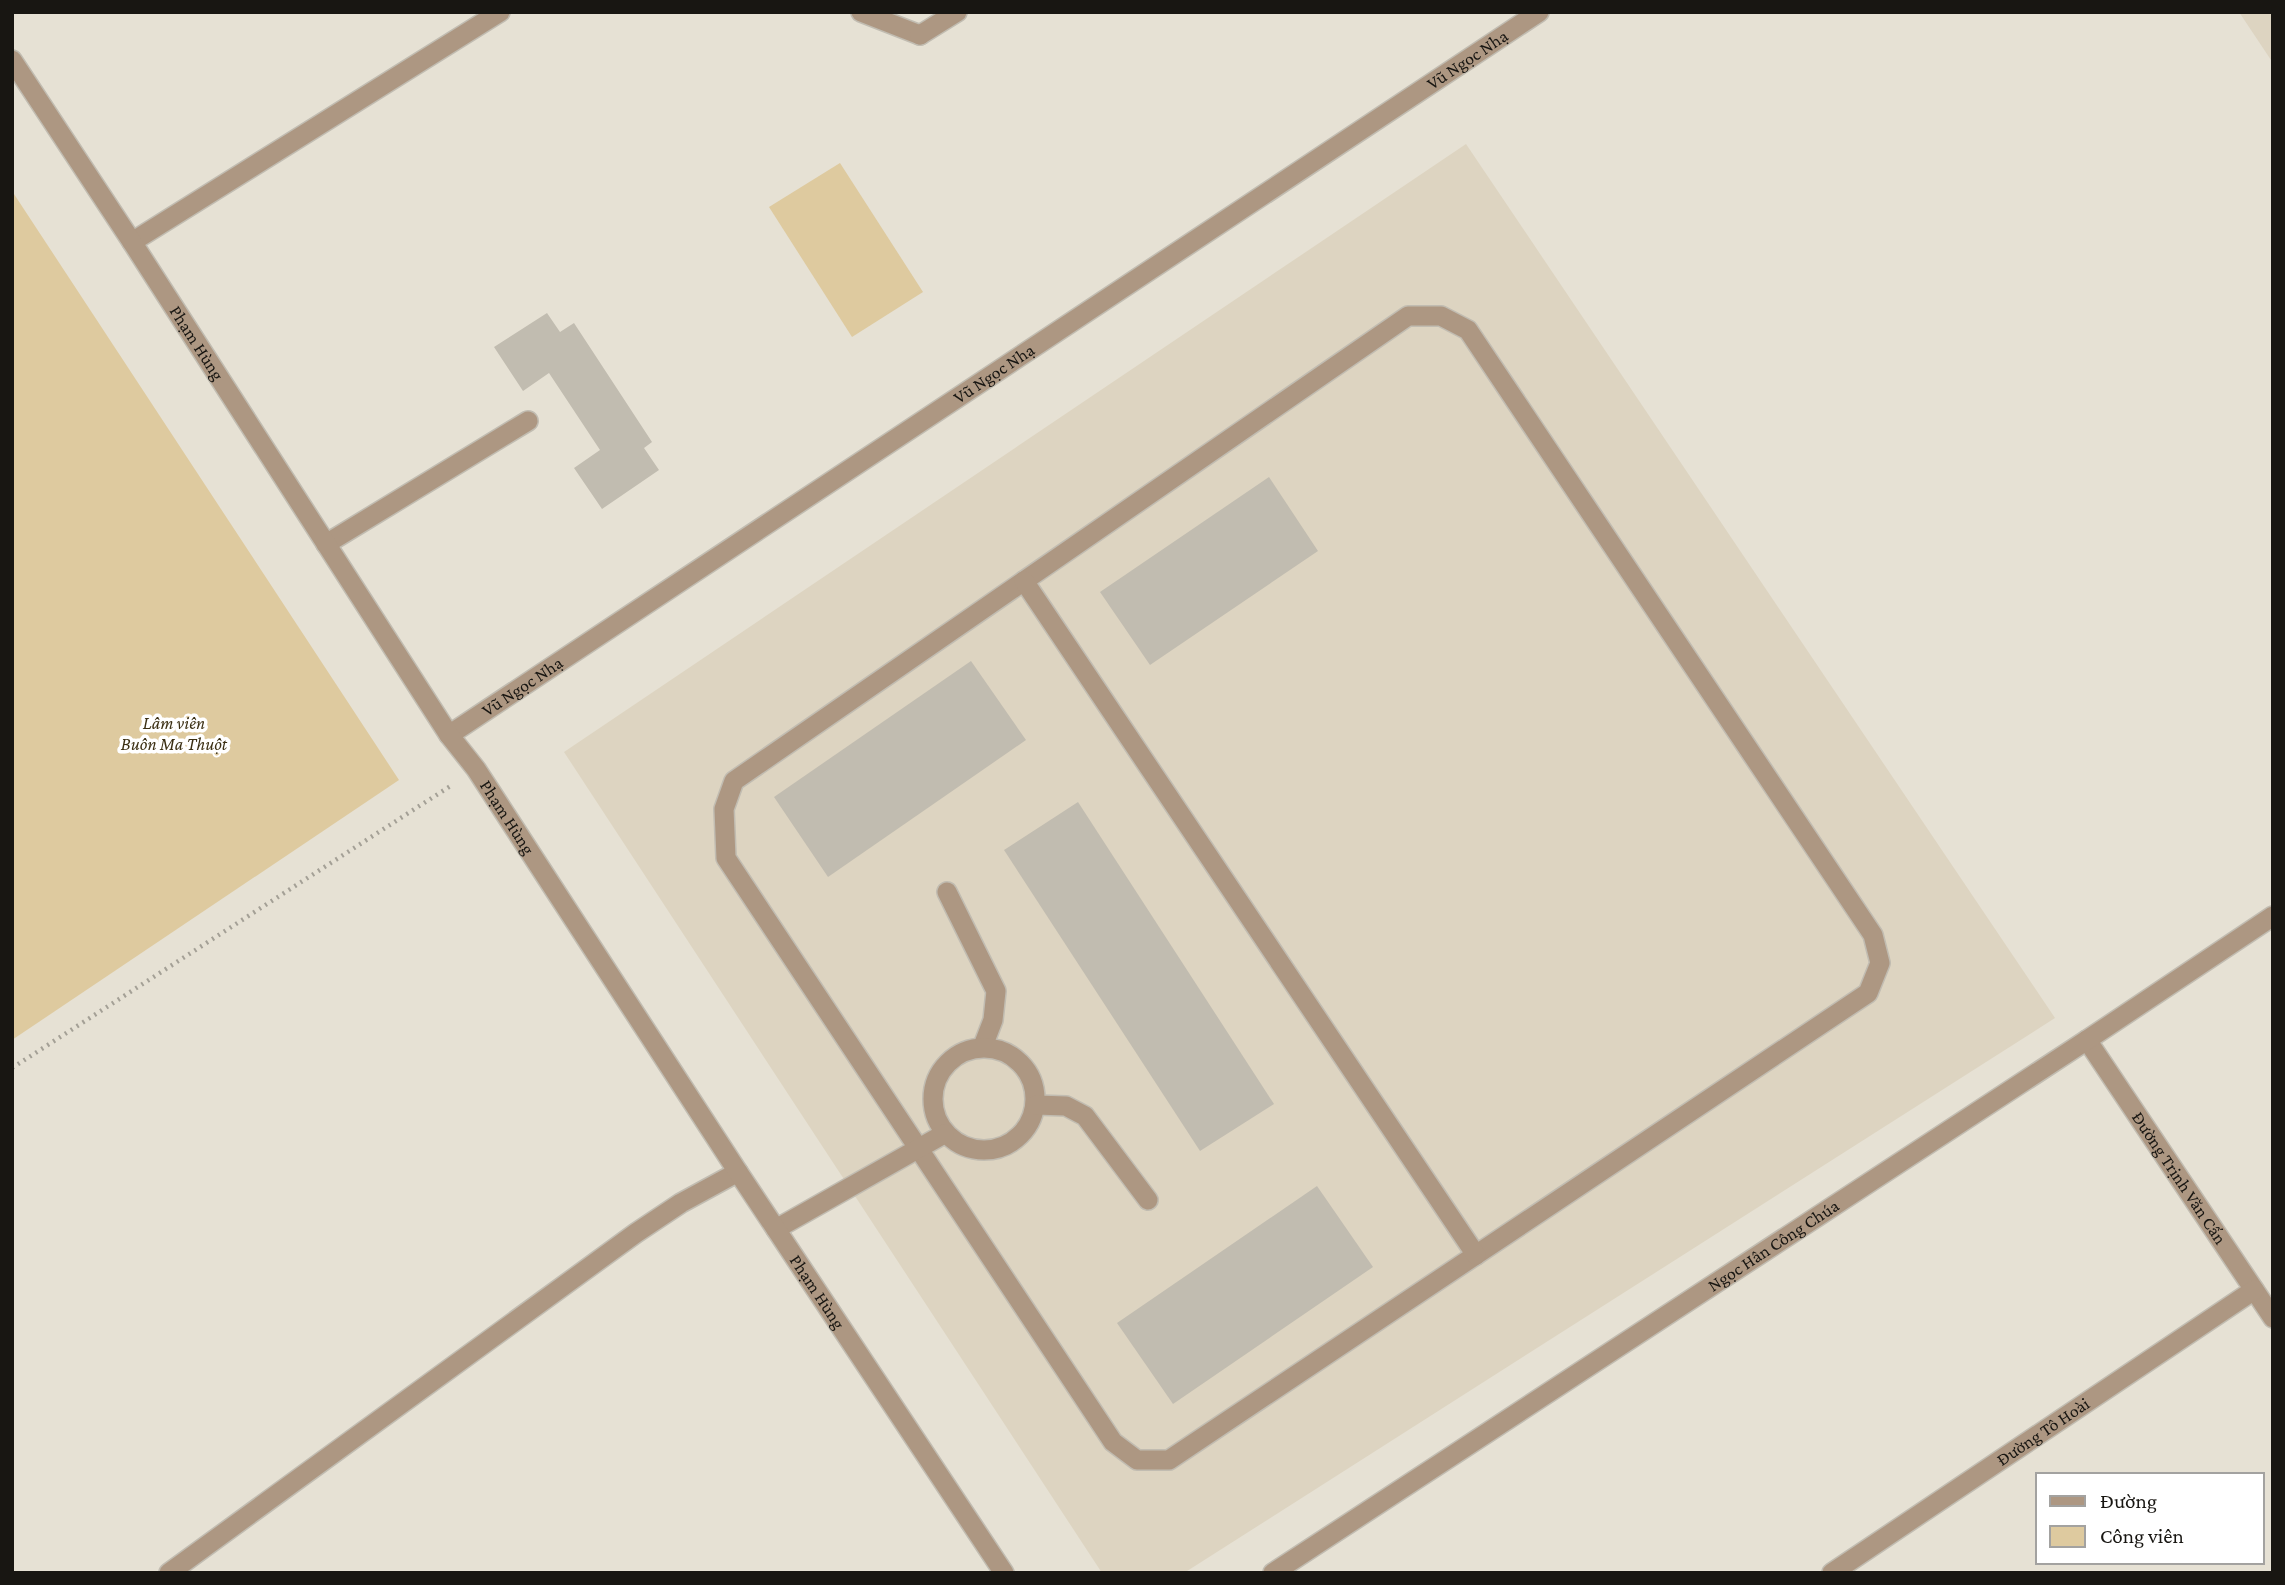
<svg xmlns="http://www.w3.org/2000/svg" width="2285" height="1585" font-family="'Crimson Pro',serif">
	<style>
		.built { fill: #ddd4c1 }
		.green { fill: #deca9f }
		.building { fill: #c1bcb0 }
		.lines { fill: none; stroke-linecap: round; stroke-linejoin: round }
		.service-casing { stroke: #c1bcb1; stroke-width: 22 }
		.minor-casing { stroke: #c1bcb1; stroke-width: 22 }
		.tertiary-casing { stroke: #c1bcb1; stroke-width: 22 }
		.path { stroke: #a4a096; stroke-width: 4.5; stroke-dasharray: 2 5; stroke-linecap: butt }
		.service { stroke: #ad9782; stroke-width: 19 }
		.minor { stroke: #ad9782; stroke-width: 19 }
		.tertiary { stroke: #ad9782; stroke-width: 19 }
		.labels { text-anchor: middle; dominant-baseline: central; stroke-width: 7; stroke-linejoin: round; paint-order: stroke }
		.street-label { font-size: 18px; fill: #181612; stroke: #fff }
		.park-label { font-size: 18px; font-style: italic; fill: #3b2f13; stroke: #fff }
	</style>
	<rect width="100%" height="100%" fill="#e6e1d4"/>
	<!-- built -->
	<g class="built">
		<polygon points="2239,12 2273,12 2273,63"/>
		<polygon points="1466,144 2055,1018 1184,1573 1102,1573 564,752"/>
	</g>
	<!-- green -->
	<g class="green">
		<polygon points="840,163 923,292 852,337 769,207"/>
		<polygon points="12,191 399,780 12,1040"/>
	</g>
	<!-- building -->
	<g class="building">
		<polygon points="547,313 560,332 574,323 652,442 644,448 659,470 602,509 574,468 600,450 549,373 523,391 494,347"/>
		<polygon points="1269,477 1318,551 1150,665 1100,592"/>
		<polygon points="971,661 1026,740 828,877 774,797"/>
		<polygon points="1078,802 1274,1104 1200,1151 1004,850"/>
		<polygon points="1317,1186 1373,1267 1173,1404 1117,1323"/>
	</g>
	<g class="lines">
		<defs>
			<g id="service">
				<polyline points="861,12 920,35"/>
				<polyline points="920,35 957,12"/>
				<polyline points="132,242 500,12"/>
				<polygon points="1408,316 1441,316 1468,330 1873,935 1880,963 1868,993 1169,1460 1137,1460 1113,1442 726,858 724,809 734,781"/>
				<polyline points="1024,581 1476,1255"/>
				<polyline points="947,892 996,991 993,1020 983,1046"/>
				<circle cx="984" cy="1099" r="51"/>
				<polyline points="1036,1105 1066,1106 1085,1116 1148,1200"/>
				<polyline points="776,1229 944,1134"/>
				<polyline points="169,1573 636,1233 681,1203 738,1172"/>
			</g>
			<g id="minor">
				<polyline points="326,544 528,421"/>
				<path id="s1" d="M449 735 1539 12"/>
				<path id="s2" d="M2087 1040 2273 1318"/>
				<path id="s3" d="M1273 1573 2087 1040 2273 916"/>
				<path id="s4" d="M1832 1573 2254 1290"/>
			</g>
			<g id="tertiary">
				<path id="s5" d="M12 60 132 242 449 735 476 769 738 1172 1004 1573"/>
			</g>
		</defs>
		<!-- service casing -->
		<use href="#service" class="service-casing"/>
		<!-- minor casing -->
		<use href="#minor" class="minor-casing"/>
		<!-- tertiary casing -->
		<use href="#tertiary" class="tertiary-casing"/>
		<!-- path -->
		<polyline class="path" points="12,1068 452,785"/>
		<!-- service -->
		<use href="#service" class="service"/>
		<!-- minor -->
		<use href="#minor" class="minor"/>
		<!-- tertiary -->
		<use href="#tertiary" class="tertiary"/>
	</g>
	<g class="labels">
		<!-- street labels -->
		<g class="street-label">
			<text stroke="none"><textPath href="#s1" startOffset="1222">Vũ Ngọc Nhạ</textPath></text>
			<text stroke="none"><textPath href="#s5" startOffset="338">Phạm Hùng</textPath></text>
			<text stroke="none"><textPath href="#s1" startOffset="654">Vũ Ngọc Nhạ</textPath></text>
			<text stroke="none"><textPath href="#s1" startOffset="88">Vũ Ngọc Nhạ</textPath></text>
			<text stroke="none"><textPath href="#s5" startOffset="905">Phạm Hùng</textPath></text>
			<text stroke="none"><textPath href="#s2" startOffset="166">Đường Trịnh Văn Cấn</textPath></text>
			<text stroke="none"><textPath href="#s3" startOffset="598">Ngọc Hân Công Chúa</textPath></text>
			<text stroke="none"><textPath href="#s5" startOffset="1472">Phạm Hùng</textPath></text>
			<text stroke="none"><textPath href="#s4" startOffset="254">Đường Tô Hoài</textPath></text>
		</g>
		<!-- park labels -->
		<g class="park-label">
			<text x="174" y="723">Lâm viên<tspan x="174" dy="21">Buôn Ma Thuột</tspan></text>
		</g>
	</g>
	<!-- border -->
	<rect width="2285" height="1585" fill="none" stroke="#181612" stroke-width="28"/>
	<!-- legend -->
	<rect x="2036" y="1473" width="228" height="91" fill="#ffffff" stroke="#a3a2a0" stroke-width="2"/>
	<rect x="2050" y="1496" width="35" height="10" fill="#ad9782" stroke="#a3a2a0" stroke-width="2"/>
	<text x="2100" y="1508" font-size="21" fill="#181612">Đường</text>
	<rect x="2050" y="1526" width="35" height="21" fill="#deca9f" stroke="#a3a2a0" stroke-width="2"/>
	<text x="2100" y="1543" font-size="21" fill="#181612">Công viên</text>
</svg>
